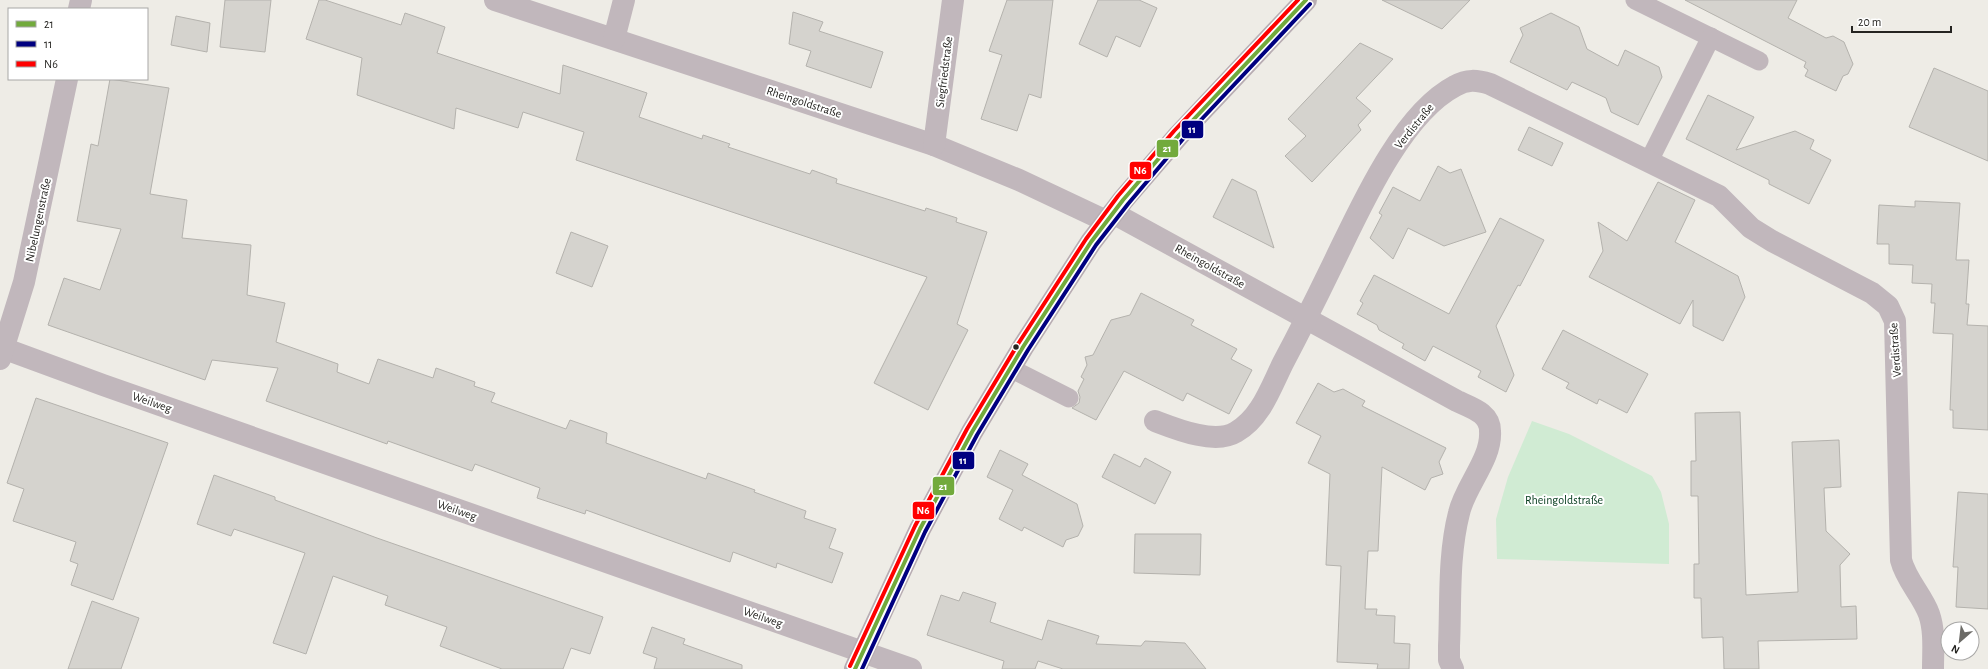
<svg xmlns="http://www.w3.org/2000/svg" width="1988" height="669" font-family="'Alegreya Sans',sans-serif">
	<style>
		.green { fill: #d0ebd3 }
		.building { fill: #d5d3ce; stroke: #b4b2ad }
		.lines { fill: none; stroke-linecap: round; stroke-linejoin: round }
		.lane { stroke: #c1b7bc; stroke-width: 19 }
		.street { stroke: #c1b7bc; stroke-width: 22 }
		.secondary { stroke: #b8adb3; stroke-width: 22 }
		.bus-1-casing { stroke: #fff; stroke-width: 7 }
		.bus-2-casing { stroke: #fff; stroke-width: 7 }
		.bus-3-casing { stroke: #fff; stroke-width: 7 }
		.bus-1 { stroke: #72aa3c; stroke-width: 4 }
		.bus-2 { stroke: #000080; stroke-width: 4 }
		.bus-3 { stroke: #f00; stroke-width: 4 }
		.bus-dot { fill: #252421; stroke: #fff; stroke-width: 1.5 }
		.labels { text-anchor: middle; dominant-baseline: central; stroke-width: 4; stroke-linejoin: round; paint-order: stroke }
		.street-label { font-size: 12px; fill: #252421; stroke: #fff }
		.park-label { font-size: 12px; fill: #033a1b; stroke: #fff }
		.line-badge { stroke: #fff; stroke-width: 1.5 }
		.badge-label { font-size: 11px; text-anchor: middle; font-weight: bold; fill: #fff }
	</style>
	<rect width="100%" height="100%" fill="#eeece6"/>
	<!-- green -->
	<polygon class="green" points="1532,421 1569,434 1652,476 1661,492 1669,524 1669,564 1497,559 1496,519 1508,477"/>
	<!-- building -->
	<g class="building">
		<polygon points="225,0 271,0 265,52 220,47"/>
		<polygon points="319,0 325,0 401,25 405,13 445,27 437,53 560,94 563,65 647,93 639,117 702,139 703,135 730,144 728,147 810,174 812,170 837,179 836,183 925,211 926,208 957,218 956,222 987,232 957,324 968,330 928,410 874,383 927,277 576,160 584,132 523,112 518,128 456,108 454,129 357,95 362,58 306,39"/>
		<polygon points="1007,0 1053,0 1041,98 1029,94 1017,131 981,119 1002,55 989,51"/>
		<polygon points="1098,0 1139,0 1157,8 1140,47 1116,36 1107,57 1079,44"/>
		<polygon points="1382,0 1470,0 1442,29"/>
		<polygon points="1685,0 1797,0 1788,18 1826,38 1833,36 1844,42 1853,64 1848,74 1843,76 1836,91 1805,76 1808,70 1804,67 1806,62"/>
		<polygon points="793,12 823,22 819,31 883,52 871,88 806,66 811,51 789,44"/>
		<polygon points="1551,13 1579,27 1587,49 1618,66 1625,50 1659,67 1662,77 1638,125 1611,112 1606,98 1572,82 1567,90 1510,62 1523,35 1520,28"/>
		<polygon points="176,16 210,23 207,52 171,45"/>
		<polygon points="1360,43 1393,59 1356,98 1371,111 1358,125 1361,130 1312,182 1285,156 1306,136 1288,119"/>
		<polygon points="1934,68 1988,91 1988,161 1909,127"/>
		<polygon points="110,79 169,88 150,194 187,200 182,238 251,245 247,295 285,303 276,342 338,364 337,372 369,384 378,359 433,378 436,368 475,382 474,386 495,393 491,402 566,429 570,420 607,433 606,443 706,479 708,473 755,490 754,492 806,511 804,518 836,529 829,548 843,553 832,583 777,563 776,568 733,552 730,562 586,510 585,514 537,498 540,488 475,464 472,471 388,441 387,444 266,401 278,368 212,360 205,380 48,325 64,278 100,290 121,229 77,221 91,144 98,146"/>
		<polygon points="1708,95 1754,117 1736,150 1795,131 1814,140 1810,149 1831,160 1809,204 1769,184 1769,180 1686,139"/>
		<polygon points="1529,127 1563,143 1552,166 1518,150"/>
		<polygon points="1438,166 1450,173 1461,169 1486,232 1444,246 1408,228 1393,259 1370,238 1382,215 1379,213 1393,187 1420,201"/>
		<polygon points="1232,179 1256,191 1274,248 1213,217"/>
		<polygon points="1658,182 1695,200 1675,242 1738,276 1745,297 1723,341 1693,326 1693,300 1680,324 1589,277 1603,251 1598,222 1627,241"/>
		<polygon points="1915,201 1960,203 1956,260 1969,260 1966,304 1969,304 1967,325 1988,326 1988,430 1953,428 1953,410 1950,410 1953,334 1933,333 1935,303 1931,303 1932,284 1912,283 1913,265 1889,264 1889,244 1877,244 1879,205 1915,207"/>
		<polygon points="1500,218 1544,240 1520,286 1518,285 1496,326 1514,375 1506,392 1478,377 1481,371 1433,346 1425,361 1402,348 1404,344 1379,330 1377,325 1357,314 1363,303 1360,301 1374,275 1449,314"/>
		<polygon points="571,232 608,246 592,287 556,273"/>
		<polygon points="1141,293 1194,320 1191,325 1237,349 1231,359 1252,370 1229,414 1187,393 1183,401 1124,371 1096,420 1072,408 1079,403 1080,397 1078,391 1084,379 1081,377 1087,365 1085,357 1093,355 1111,320 1130,315"/>
		<polygon points="1563,330 1648,374 1627,413 1599,399 1597,404 1566,388 1569,383 1542,369"/>
		<polygon points="1318,383 1334,392 1343,389 1365,401 1362,406 1446,448 1439,462 1443,474 1431,478 1425,490 1382,467 1378,551 1368,551 1365,609 1377,609 1376,615 1395,616 1394,643 1410,644 1409,669 1377,669 1378,664 1337,662 1341,566 1326,565 1330,474 1308,463 1321,436 1296,423"/>
		<polygon points="36,398 168,443 113,600 71,585 78,564 70,561 76,542 13,521 24,489 7,483"/>
		<polygon points="1740,412 1746,595 1798,592 1792,442 1839,440 1841,487 1824,488 1826,531 1850,554 1840,565 1841,607 1856,606 1857,639 1758,641 1759,669 1724,669 1723,637 1702,638 1701,598 1694,598 1694,564 1699,564 1698,496 1691,496 1691,461 1696,461 1695,413"/>
		<polygon points="1000,450 1028,464 1022,475 1077,504 1083,526 1078,536 1066,540 1063,547 1024,527 1022,531 999,519 1013,490 987,477"/>
		<polygon points="1114,454 1140,467 1145,458 1171,472 1155,504 1102,477"/>
		<polygon points="214,475 275,497 275,500 377,538 603,617 590,654 571,648 563,669 502,669 440,646 447,627 385,605 388,596 333,576 306,654 273,643 305,553 234,529 231,536 197,524"/>
		<polygon points="1958,492 1988,494 1988,609 1956,607 1958,567 1953,567"/>
		<polygon points="1135,534 1201,534 1200,575 1134,573"/>
		<polygon points="963,592 996,603 990,622 1042,640 1048,620 1099,636 1096,644 1141,646 1145,641 1185,643 1206,669 1063,669 1038,661 1035,669 1002,669 1004,661 927,635 941,595 959,601"/>
		<polygon points="92,601 139,618 121,669 68,669"/>
		<polygon points="652,627 685,639 683,644 742,665 742,669 654,669 657,658 643,653"/>
	</g>
	<g class="lines">
		<!-- lane -->
		<g class="lane">
			<polyline points="1635,0 1759,61"/>
			<polyline points="1649,161 1711,37"/>
			<polyline points="1010,368 1069,398"/>
		</g>
		<!-- street -->
		<g class="street">
			<polyline points="495,0 934,145 1019,180 1106,221"/>
			<polyline points="79,9 81,0"/>
			<polyline points="614,39 624,0"/>
			<polyline points="934,145 953,0"/>
			<path d="M1113 213 1457 401C1472 408 1490 413 1490 431 1492 459 1465 486 1459 513 1448 556 1451 602 1449 646V660L1453 669"/>
			<polyline points="0,347 103,385 911,669"/>
			<polyline points="0,359 24,282 67,79"/>
			<path d="M1155 421C1176 429 1215 445 1236 432 1261 418 1271 387 1283 363 1300 331 1316 299 1332 266 1359 211 1400 115 1455 86 1467 79 1477 80 1490 84L1719 196 1751 228 1772 241 1872 293 1888 306 1895 321 1901 560C1906 580 1922 595 1929 614 1935 631 1933 651 1933 669"/>
		</g>
		<!-- secondary -->
		<polyline class="secondary" points="855,669 920,529 972,432 1023,347 1091,242 1123,200 1179,135 1306,0"/>
		<defs>
			<polyline id="bus-1" points="855,669 920,529 972,432 1023,347 1091,242 1123,200 1179,135 1306,0"/>
			<polyline id="bus-2" points="862,669 925,532 977,435 1028,350 1096,245 1128,204 1183,139 1310,4"/>
			<polyline id="bus-3" points="850,666 915,526 967,429 1018,344 1086,239 1118,196 1174,131 1298,0"/>
		</defs>
		<!-- bus-1 casing -->
		<use href="#bus-1" class="bus-1-casing"/>
		<!-- bus-2 casing -->
		<use href="#bus-2" class="bus-2-casing"/>
		<!-- bus-3 casing -->
		<use href="#bus-3" class="bus-3-casing"/>
		<!-- bus-1 -->
		<use href="#bus-1" class="bus-1"/>
		<!-- bus-2 -->
		<use href="#bus-2" class="bus-2"/>
		<!-- bus-3 -->
		<use href="#bus-3" class="bus-3"/>
	</g>
	<!-- markers -->
	<circle class="bus-dot" cx="1016" cy="347" r="3.5"/>
	<g class="labels">
		<!-- street labels -->
		<g class="street-label">
			<text transform="translate(944 72) rotate(-83)">Siegfriedstraße</text>
			<text transform="translate(804 102) rotate(18)">Rheingoldstraße</text>
			<text transform="translate(1414 126) rotate(-51)">Verdistraße</text>
			<text transform="translate(38 220) rotate(-78)">Nibelungenstraße</text>
			<text transform="translate(1210 266) rotate(29)">Rheingoldstraße</text>
			<text transform="translate(1895 350) rotate(-94)">Verdistraße</text>
			<text transform="translate(152 402) rotate(19)">Weilweg</text>
			<text transform="translate(457 510) rotate(19)">Weilweg</text>
			<text transform="translate(763 617) rotate(19)">Weilweg</text>
		</g>
		<!-- park labels -->
		<g class="park-label">
			<text x="1564" y="500">Rheingoldstraße</text>
		</g>
	</g>
	<g class="line-badge">
		<rect x="1181" y="120" width="23" height="19" rx="4" fill="#000080"/>
		<rect x="1156" y="139" width="23" height="19" rx="4" fill="#72aa3c"/>
		<rect x="1129" y="161" width="23" height="19" rx="4" fill="#f00"/>
		<rect x="952" y="451" width="23" height="19" rx="4" fill="#000080"/>
		<rect x="932" y="476" width="23" height="20" rx="4" fill="#72aa3c"/>
		<rect x="912" y="501" width="23" height="19" rx="4" fill="#f00"/>
	</g>
	<g class="badge-label">
		<text x="1192" y="133">11</text>
		<text x="1167" y="152">21</text>
		<text x="1140" y="174">N6</text>
		<text x="963" y="464">11</text>
		<text x="943" y="490">21</text>
		<text x="923" y="514">N6</text>
	</g>
	<!-- legend -->
	<rect x="8" y="8" width="140" height="72" fill="#ffffff" stroke="#a8a7a6"/>
	<rect x="16" y="21" width="20" height="6" fill="#72aa3c" stroke="#a8a7a6"/>
	<text x="44" y="28" font-size="12" fill="#252421">21</text>
	<rect x="16" y="41" width="20" height="6" fill="#000080" stroke="#a8a7a6"/>
	<text x="44" y="48" font-size="12" fill="#252421">11</text>
	<rect x="16" y="61" width="20" height="6" fill="#ff0000" stroke="#a8a7a6"/>
	<text x="44" y="68" font-size="12" fill="#252421">N6</text>
	<!-- north arrow -->
	<g transform="translate(1960 641) rotate(208)"><circle r="19" fill="#ffffff" stroke="#a8a7a6"/>
	<path d="M0-3L7 15L0 10L-7 15Z" fill="#6b6a66"/>
	<text y="-6" font-size="11" font-weight="bold" text-anchor="middle" fill="#252421">N</text>
	</g>
	<!-- scale -->
	<path d="M1852 26v6h99v-6" fill="none" stroke="#252421" stroke-width="2"/>
	<text x="1858" y="26" font-size="12" fill="#252421" stroke="#ffffff" stroke-width="3" paint-order="stroke">20 m</text>
</svg>
